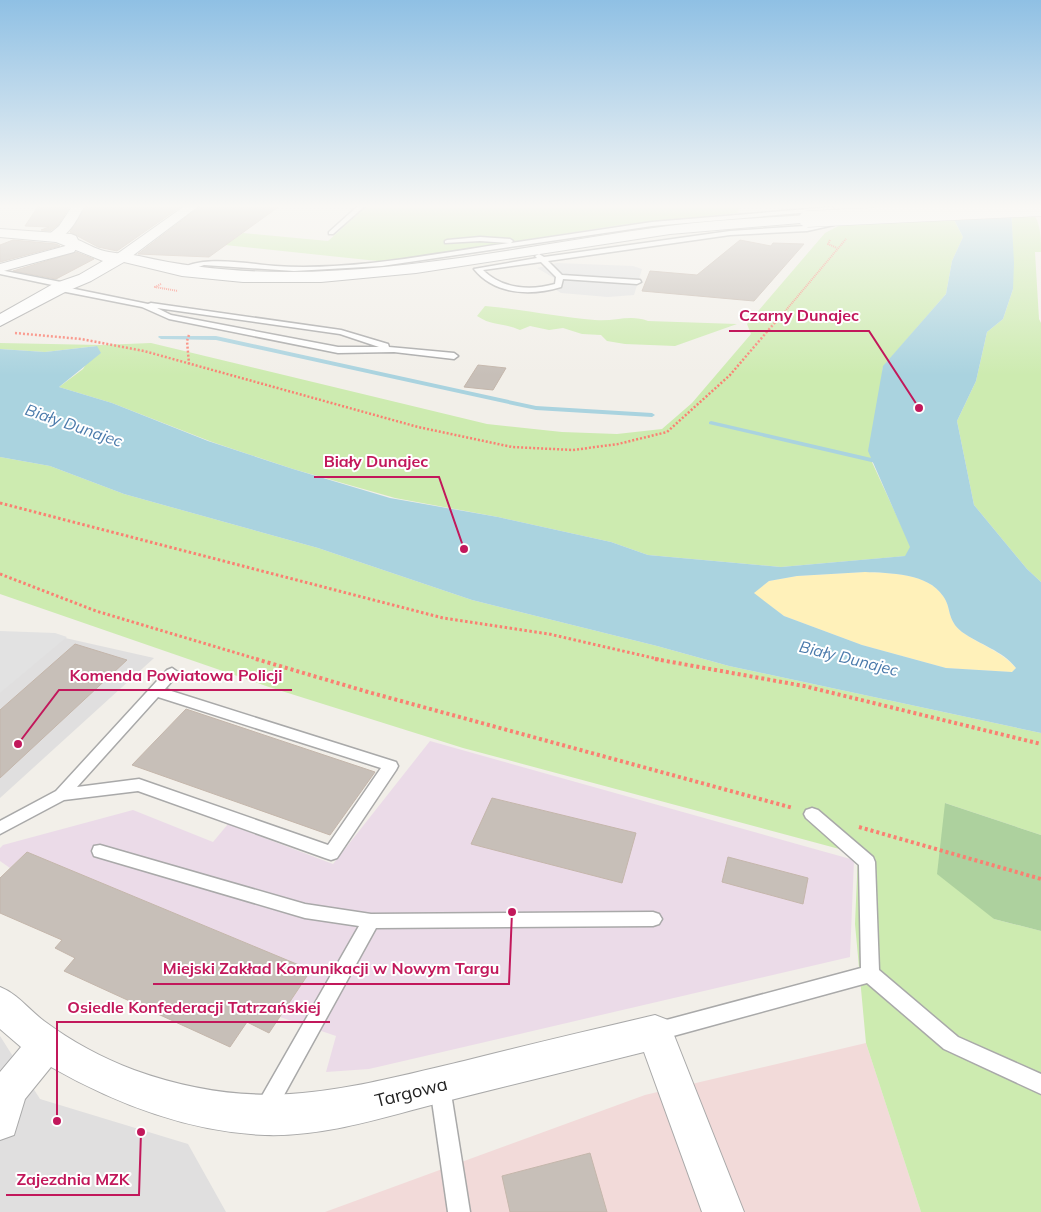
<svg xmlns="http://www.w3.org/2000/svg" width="1041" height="1212" font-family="Mulish,sans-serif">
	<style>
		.residential { fill: #e0dfdf }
		.commercial { fill: #f2dad9 }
		.industrial { fill: #ebdbe8 }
		.grass { fill: #cdebb0 }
		.forest { fill: #add19e }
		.sand { fill: #fff1ba }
		.parking { fill: #e2e2e2 }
		.water { fill: #aad3df; fill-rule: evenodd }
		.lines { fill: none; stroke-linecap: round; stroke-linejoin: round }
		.stream { fill: #aad3df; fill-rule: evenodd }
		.building { fill: #c7bfb8; stroke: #c4b6ab }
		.service-casing { stroke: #a9a9a9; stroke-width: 3 }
		.minor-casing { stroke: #a9a9a9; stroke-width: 2 }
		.tertiary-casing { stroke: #a9a9a9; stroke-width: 2 }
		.path-far3 { stroke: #fa8072; stroke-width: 2; stroke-dasharray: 1 1; stroke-linecap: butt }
		.path-far2 { stroke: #fa8072; stroke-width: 2.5; stroke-dasharray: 2 2; stroke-linecap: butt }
		.path-far1 { stroke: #fa8072; stroke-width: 3; stroke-dasharray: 2.5 2.5; stroke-linecap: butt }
		.path { stroke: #fa8072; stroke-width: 4; stroke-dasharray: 3 3; stroke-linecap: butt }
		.service { fill: #fff; fill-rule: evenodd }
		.minor { fill: #fff; fill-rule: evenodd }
		.tertiary { fill: #fff; fill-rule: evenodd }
		.tertiary-bridge-casing { stroke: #a9a9a9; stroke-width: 17; stroke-linecap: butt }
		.tertiary-bridge { stroke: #fff; stroke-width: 16 }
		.labels { text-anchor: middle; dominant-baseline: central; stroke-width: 4; stroke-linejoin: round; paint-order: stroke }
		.water-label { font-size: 16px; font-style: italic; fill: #4a7aab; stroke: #fff }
		.near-street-label { font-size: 18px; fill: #222; stroke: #fff }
		.leader { fill: none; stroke: #c2185b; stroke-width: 2 }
		.callout-dot { fill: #c2185b; stroke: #fff; stroke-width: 2 }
		.callout-label { font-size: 16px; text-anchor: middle; font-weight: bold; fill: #c2185b; stroke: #fff; stroke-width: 4; stroke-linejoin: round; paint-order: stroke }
	</style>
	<rect width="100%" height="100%" fill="#f2efe9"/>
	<!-- residential -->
	<g class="residential">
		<polygon points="0,633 43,633 154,658 0,798"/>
		<polygon points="0,1036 40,1099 188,1144 226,1212 0,1212"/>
	</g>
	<!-- commercial -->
	<polygon class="commercial" points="866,1043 921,1212 325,1212 645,1095"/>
	<!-- industrial -->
	<polygon class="industrial" points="430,741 854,860 850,957 369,1069 326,1072 336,1036 280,1017 311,970 27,852 10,868 0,861 0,848 3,845 133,810 213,842 228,824 333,864"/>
	<!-- grass -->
	<g class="grass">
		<polygon points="368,205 731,205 739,206 738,213 620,225 387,262 225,245 243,233 328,241"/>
		<polygon points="869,205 946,205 963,237 952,261 946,294 883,367 871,460 911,547 906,556 781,567 648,555 611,542 498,517 395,498 293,469 212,442 112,403 59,387 83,369 97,346 45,352 0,349 0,343 101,345 151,343 487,424 562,432 617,434 662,429 692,403 751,334 747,324 825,233 867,211"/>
		<path d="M1033 214C1041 222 1041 241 1041 252H1035L1039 319 1041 323V582L1027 569 974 505 957 421 976 381 987 332 1003 319 1013 289 1012 215Z"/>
		<path d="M485 306C522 309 558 317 595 320 614 322 630 314 648 321L737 324 675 346 625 344 607 341 601 335 582 334 563 328 549 330 530 326 520 330C502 322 494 327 477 316Z"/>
		<polygon points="0,457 50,466 124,494 318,548 472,600 657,646 729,666 1041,733 1041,835 945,803 994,919 1041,931 1041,1212 921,1212 866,1043 855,924 858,854 463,748 269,687 0,594"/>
	</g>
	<!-- forest -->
	<polygon class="forest" points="945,803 1041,835 1041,931 994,919 937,874"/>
	<!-- sand -->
	<path class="sand" d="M865 572C889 573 928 573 943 596 952 608 946 619 962 632 980 645 1001 651 1016 668L1012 672 946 668 862 645 784 616 753 593 769 581 797 576Z"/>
	<!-- parking -->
	<g class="parking">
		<polygon points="557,263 633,266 642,269 634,295 608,297 561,293 555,289 554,278 537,268"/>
		<polygon points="0,631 55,633 67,637 0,693"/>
	</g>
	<!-- water -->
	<path class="water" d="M1011 205 1014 263 1013 289 1003 319 987 332 976 381 957 421 974 505 1027 569 1041 582V733L729 666 657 646 472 600 318 548 124 494 50 466 0 457V349L45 352 97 346 101 353 59 387 112 403 208 441 293 469 390 498 498 517 611 542 648 555 781 567 905 556 910 547 868 451 883 366 946 294 952 261 963 237 947 206ZM865 572C889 573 928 573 943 596 952 608 946 619 962 632 980 645 1002 650 1016 668L1012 672 946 668 862 645 784 616 754 593 769 581 797 576Z"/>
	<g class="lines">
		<!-- stream -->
		<g class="stream">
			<polygon points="159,336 216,336 536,406 652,413 655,415 652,417 536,410 216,340 161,339 158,337"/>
			<polygon points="711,421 880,460 883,462 880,464 709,424 709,422"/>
		</g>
	</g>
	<!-- building -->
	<g class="building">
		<polygon points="39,205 71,205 58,225 50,231 41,230 49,227 25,226"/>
		<polygon points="87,205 183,205 117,251 98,247 70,232"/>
		<polygon points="202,205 281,205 209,257 138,254"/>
		<polygon points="13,240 56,244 60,246 0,262 0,245"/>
		<polygon points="740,240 771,246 773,243 804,244 754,301 642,291 650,271 697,275"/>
		<polygon points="76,252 94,259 56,279 13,271"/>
		<polygon points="478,365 506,368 493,390 464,387"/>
		<polygon points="75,644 127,660 0,778 0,710"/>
		<polygon points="186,709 375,772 330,835 132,765"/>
		<polygon points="492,798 636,833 622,883 471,844"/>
		<polygon points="27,852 311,970 269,1033 247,1022 230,1047 64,971 75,958 55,948 62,940 0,913 0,878"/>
		<polygon points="728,857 808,878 803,904 722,882"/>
		<polygon points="590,1153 607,1212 510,1212 502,1176"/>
	</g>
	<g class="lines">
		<defs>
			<g id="service">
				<polygon points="359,205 366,205 333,234 329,234 329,232"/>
				<path d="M832 207 834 210 652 226 382 266 294 271 204 265 182 273 178 271C200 254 248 264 275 266 353 271 432 254 509 243L480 241 445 243V241L447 240 480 237 510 239 513 241 511 243 652 222Z"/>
				<path d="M830 216 835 217 834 225 807 231 730 235 548 261 562 275 640 280 641 282 637 284 563 279 561 287C531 296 495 295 474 269L537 258 535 256 539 254 544 257 730 231 820 225 829 223ZM541 262 556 277 555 284C530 291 502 289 483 270Z"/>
				<path d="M0 270 66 283 65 287 148 304 151 303 341 330 388 344 389 347 454 353 458 356 454 359 394 352 338 353 169 319 142 307 56 290 57 286 0 274ZM157 308 340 334 379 347H338L171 315Z"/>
				<path d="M172 668 179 673 165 689 396 762 398 766 396 770 337 858 331 860 325 858 138 791 64 800 0 834V821L56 791 167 670ZM158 697 381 768 328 845 139 779 77 787Z"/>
				<polygon points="812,808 818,810 873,857 875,862 879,970 958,1037 1041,1074 1041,1094 944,1049 867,983 655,1041 648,1038 645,1032 648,1026 655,1023 861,968 859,865 806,818 804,814 806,810"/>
				<polygon points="100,845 305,904 371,914 653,912 659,914 662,919 659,924 653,926 376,928 273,1115 266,1118 259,1115 256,1108 259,1101 359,926 305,918 94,856 92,851 94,846"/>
				<polygon points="440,1077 447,1080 450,1087 470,1212 448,1212 430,1087 433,1080"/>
			</g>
			<g id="minor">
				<path d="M73 205H85C78 217 67 243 49 239L47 236 59 226Z"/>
				<polygon points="186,205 200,205 127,260 117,260 115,257 117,254"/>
				<polygon points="69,245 76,249 74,252 0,272 0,264"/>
				<path d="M0 987C18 994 29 1010 44 1021 71 1041 102 1058 134 1070 259 1115 341 1090 464 1061 527 1045 591 1030 655 1015L668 1020 744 1212H702L644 1052C577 1069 510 1085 443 1102 384 1117 325 1137 265 1135 189 1132 116 1104 51 1067L25 1099 14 1135 0 1140V1072L21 1047 0 1029Z"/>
			</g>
			<path id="tertiary" d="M807 215 812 216 814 219 812 222 670 234 416 273 321 282H243L182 276 124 262 91 281 65 292 0 326V314L53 284 79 275 103 261 56 242 0 237V229L71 234 76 236 78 240C88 244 99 251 109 252 120 254 129 254 139 256 314 297 494 249 668 226 714 220 761 218 807 215Z"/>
		</defs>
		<!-- service casing -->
		<use href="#service" class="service-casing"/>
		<!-- minor casing -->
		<use href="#minor" class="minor-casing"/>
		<!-- tertiary casing -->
		<use href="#tertiary" class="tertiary-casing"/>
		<!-- path-far3 -->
		<g class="path-far3">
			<polyline points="830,240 828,244 837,248"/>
			<polyline points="161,284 155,287 178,291"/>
			<polyline points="776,322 846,239"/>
		</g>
		<!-- path-far2 -->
		<g class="path-far2">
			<polyline points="15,333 81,339 144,351 418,427 512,447 573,450 618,444 667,432 730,375 777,320"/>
			<polyline points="189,335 187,341 189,364"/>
		</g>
		<!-- path-far1 -->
		<g class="path-far1">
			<polyline points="0,503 443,618 549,634 662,660"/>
			<polyline points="0,574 96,611 260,660"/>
		</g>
		<!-- path -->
		<g class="path">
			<polyline points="256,659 368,692 793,808"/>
			<polyline points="655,659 804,686 1041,744"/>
			<polyline points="859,827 1041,879"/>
		</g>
		<!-- service -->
		<use href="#service" class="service"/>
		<!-- minor -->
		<use href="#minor" class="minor"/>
		<!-- tertiary -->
		<use href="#tertiary" class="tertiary"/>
		<defs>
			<polyline id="tertiary-bridge" points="807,219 1041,208"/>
		</defs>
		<!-- tertiary-bridge casing -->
		<use href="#tertiary-bridge" class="tertiary-bridge-casing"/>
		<!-- tertiary-bridge -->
		<use href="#tertiary-bridge" class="tertiary-bridge"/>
	</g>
	<!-- sky -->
	<linearGradient id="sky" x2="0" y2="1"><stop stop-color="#8fc0e4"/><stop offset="0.55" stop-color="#f9f8f5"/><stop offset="1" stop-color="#f9f8f5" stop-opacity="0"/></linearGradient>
	<rect width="1041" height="375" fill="url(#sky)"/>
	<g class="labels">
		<!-- water labels -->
		<g class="water-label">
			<text transform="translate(74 425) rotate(19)">Biały Dunajec</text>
			<text transform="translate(849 658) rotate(14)">Biały Dunajec</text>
		</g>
		<!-- near-street labels -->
		<g class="near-street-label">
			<text transform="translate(411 1092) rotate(-14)">Targowa</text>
		</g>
	</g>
	<!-- callouts -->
	<path class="leader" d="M919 408L869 331H729M464 549L439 477H314M18 744L59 690H292M512 912L509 984H153M57 1121L57 1022H330M141 1132L139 1195H6"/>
	<g class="callout-dot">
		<circle cx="919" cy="408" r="5"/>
		<circle cx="464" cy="549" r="5"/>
		<circle cx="18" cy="744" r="5"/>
		<circle cx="512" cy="912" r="5"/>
		<circle cx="57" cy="1121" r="5"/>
		<circle cx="141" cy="1132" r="5"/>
	</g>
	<g class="callout-label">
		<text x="799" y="321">Czarny Dunajec</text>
		<text x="376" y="467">Biały Dunajec</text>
		<text x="176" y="681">Komenda Powiatowa Policji</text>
		<text x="331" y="974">Miejski Zakład Komunikacji w Nowym Targu</text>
		<text x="194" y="1013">Osiedle Konfederacji Tatrzańskiej</text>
		<text x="73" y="1185">Zajezdnia MZK</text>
	</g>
</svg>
